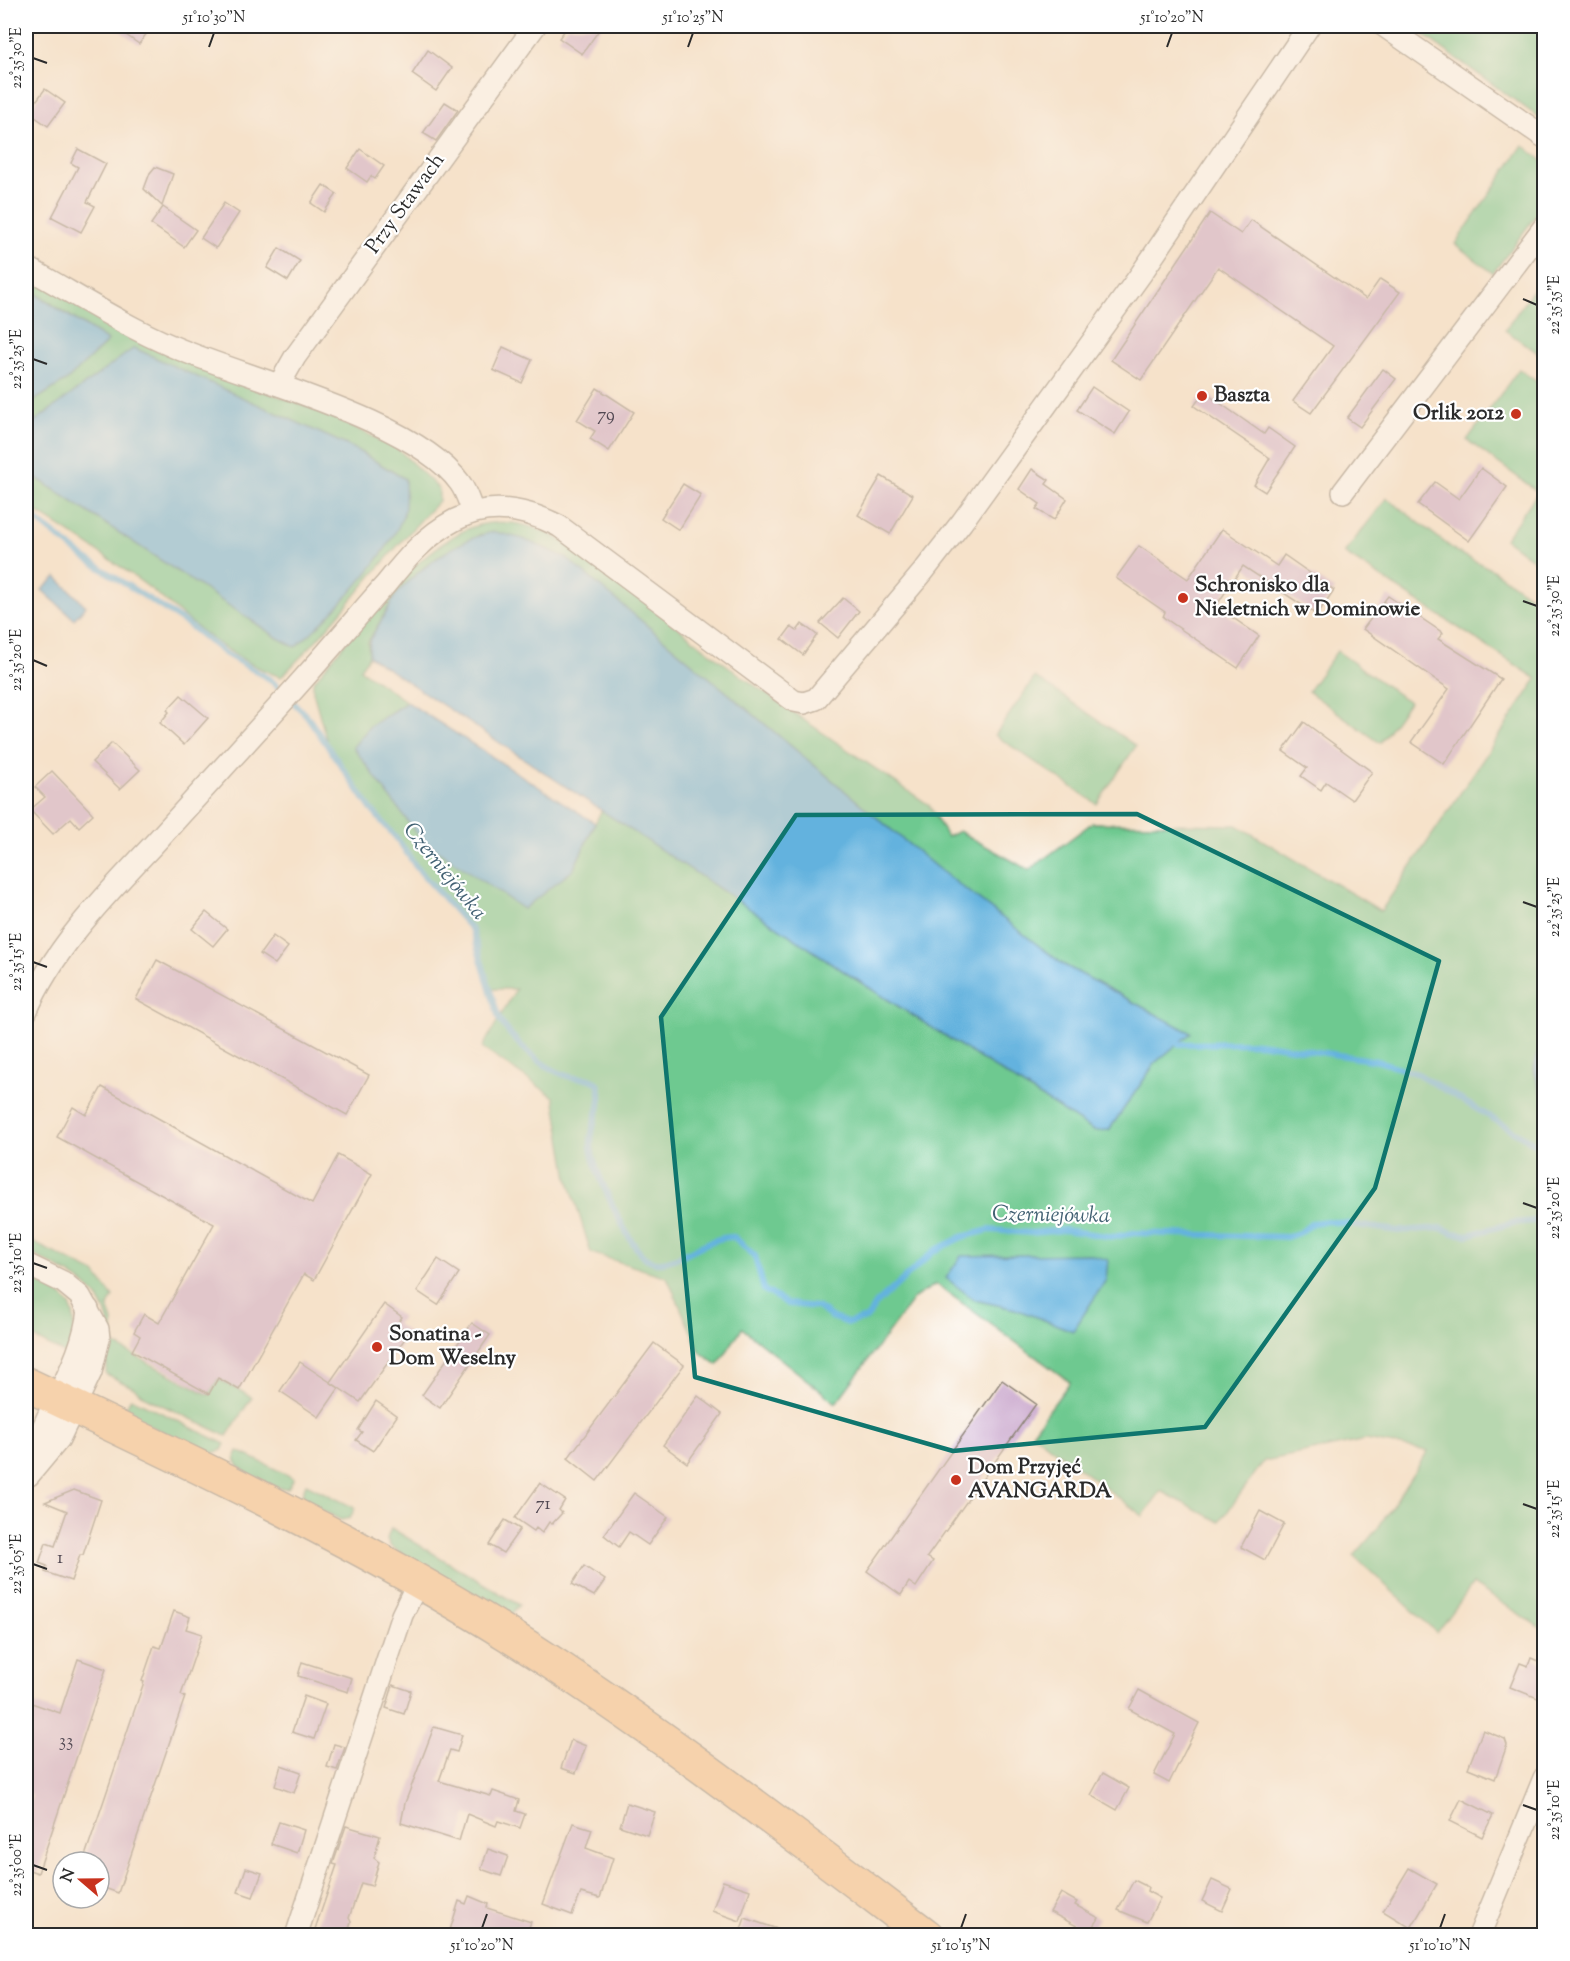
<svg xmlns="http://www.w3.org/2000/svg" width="1570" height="1961" font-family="'Sorts Mill Goudy',serif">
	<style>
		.green { fill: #6ec990; stroke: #4c7a5e; stroke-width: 1.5; fill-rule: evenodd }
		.water { fill: #64b2de; stroke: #486e84; stroke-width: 1.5 }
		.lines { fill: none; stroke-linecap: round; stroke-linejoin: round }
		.stream { stroke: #64b2de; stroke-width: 6 }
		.building { fill: #c8a4cb }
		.street-casing { stroke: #90867a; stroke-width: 24 }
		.primary-casing { stroke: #90867a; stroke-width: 36 }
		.street { stroke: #fff; stroke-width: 21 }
		.primary { stroke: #f6be87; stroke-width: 33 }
		.marked { fill: none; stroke: #0f766e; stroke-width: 4.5; stroke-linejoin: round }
		.ticks { fill: none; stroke: #2b2b2b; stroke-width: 2 }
		.poi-dot { fill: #c8321e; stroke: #fff; stroke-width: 2 }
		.labels { text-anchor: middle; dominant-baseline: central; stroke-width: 4.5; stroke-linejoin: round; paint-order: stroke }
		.number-label { font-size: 18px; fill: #524953 }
		.street-label { font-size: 21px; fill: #2b2b2b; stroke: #fff }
		.poi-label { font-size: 21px; font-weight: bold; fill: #2b2b2b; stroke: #fff; text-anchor: start }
		.water-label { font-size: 22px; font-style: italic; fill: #426173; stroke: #fff }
		.neatline { fill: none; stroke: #2b2b2b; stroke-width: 2 }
		.ticks-label { font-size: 15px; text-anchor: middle; fill: #2b2b2b }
	</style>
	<rect width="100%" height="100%" fill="#fff"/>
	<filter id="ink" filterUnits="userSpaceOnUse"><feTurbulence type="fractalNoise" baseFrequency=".0167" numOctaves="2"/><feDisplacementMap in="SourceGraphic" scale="12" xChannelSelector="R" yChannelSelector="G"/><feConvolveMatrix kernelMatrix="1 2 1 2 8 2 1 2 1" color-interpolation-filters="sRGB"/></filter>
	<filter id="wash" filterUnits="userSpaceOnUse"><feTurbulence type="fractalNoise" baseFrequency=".008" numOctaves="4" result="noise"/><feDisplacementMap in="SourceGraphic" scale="24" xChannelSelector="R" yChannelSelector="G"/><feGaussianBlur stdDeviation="1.35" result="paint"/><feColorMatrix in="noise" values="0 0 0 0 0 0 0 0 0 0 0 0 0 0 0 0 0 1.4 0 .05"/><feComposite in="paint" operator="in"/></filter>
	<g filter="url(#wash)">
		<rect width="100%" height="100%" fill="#f5e2ca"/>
		<!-- green -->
		<g class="green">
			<polygon points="1411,26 1544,26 1544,121"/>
			<polygon points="1523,145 1544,162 1544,205 1493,273 1455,244"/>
			<polygon points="1544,274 1544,357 1505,330"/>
			<path d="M42 284 234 380 320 411 397 448 439 489V501C383 557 338 622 281 677 231 660 192 623 152 590 112 559 68 532 26 505V471L278 638 404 515 405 479 353 448 134 348 26 428V406L67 380 108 341 33 291Z"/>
			<polygon points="1519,369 1544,387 1544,568 1505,539 1538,492 1467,440"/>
			<path d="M1387 498 1457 552 1491 569 1544 606V1630L1473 1584 1437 1633 1354 1556 1378 1528 1428 1451 1366 1440 1264 1461 1220 1522 1161 1491 1143 1516 1032 1433 1070 1382 936 1284 914 1298 836 1403 742 1328 718 1365 700 1352 667 1277 591 1253 568 1178 554 1097 482 1048 516 989H489L472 930 417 868 330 752 313 692V682C353 636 420 541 479 525 505 518 534 525 557 538 615 572 666 620 720 660 788 711 859 757 929 805L947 837 959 831 1029 870 1092 823 1237 825 1381 911 1537 679 1344 553ZM481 534 1064 965 1190 1033 1156 1062 1109 1130 1094 1131 854 978 602 809 573 870 370 726 407 702 360 669 369 656 368 642 398 591 424 568ZM1106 1280 1015 1309 975 1300Z"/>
			<polygon points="1337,651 1409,702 1380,743 1308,691"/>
			<polygon points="1035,677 1136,746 1097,804 995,735"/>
			<path d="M26 1239 95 1273 113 1297 108 1306 113 1321V1344L209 1395 218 1379 252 1397 227 1436 147 1398 134 1388 106 1374 107 1364 102 1362C129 1297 72 1275 26 1251Z"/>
			<path d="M26 1276C70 1298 83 1303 68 1355L26 1334Z"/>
			<polygon points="131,1398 225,1444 222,1450 208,1454 123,1413"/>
			<path d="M238 1451 294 1478 288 1488C273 1490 238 1473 235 1458Z"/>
			<polygon points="306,1484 355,1508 350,1518 341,1520 307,1503 302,1494"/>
			<polygon points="391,1528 519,1605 513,1613 501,1612 391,1547 387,1539"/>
		</g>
		<!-- water -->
		<g class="water">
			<polygon points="26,288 108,341 67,380 26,406"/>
			<path d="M134 348 353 448 405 479C405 490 407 506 403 516 389 555 328 620 295 647L278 638 26 471V428Z"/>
			<path d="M495 532 523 539 565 557 936 867 1064 965 1191 1033 1156 1062 1109 1130 1094 1131 854 978 369 656C368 638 374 633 383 618 389 609 393 597 400 590 423 565 462 537 495 532Z"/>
			<polygon points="56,577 86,606 74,619 42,590"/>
			<polygon points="407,702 595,823 573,870 523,909 420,838 353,747 370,726"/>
			<path d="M1544 1043V1098C1534 1076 1528 1064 1544 1043Z"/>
			<polygon points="1088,1254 1108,1260 1106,1280 1073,1331 1015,1309 975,1300 946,1278 961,1256"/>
		</g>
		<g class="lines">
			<!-- stream -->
			<g class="stream">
				<path d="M26 512 85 558 186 623 224 653 271 680 307 716 371 809 398 840 417 868 472 930 499 1019C514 1042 541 1067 567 1076 580 1081 584 1074 598 1083 606 1105 589 1124 591 1146 592 1166 622 1228 635 1246 640 1254 647 1261 656 1262 677 1265 706 1236 734 1237L755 1256 764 1290 788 1304 817 1307 833 1318 848 1323 867 1318 875 1305 934 1251 962 1237 989 1230 1031 1233 1064 1230 1114 1237 1133 1233 1287 1237 1301 1232 1312 1223 1327 1221 1398 1231 1442 1228 1453 1233 1468 1235 1513 1223 1544 1220"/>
				<polyline points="1178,1044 1259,1043 1378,1061 1418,1074 1544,1149"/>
			</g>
		</g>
		<g id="blocks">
			<!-- building -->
			<g class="building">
				<polygon points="113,26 152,26 139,44"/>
				<polygon points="568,26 602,26 582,54 559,38"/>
				<polygon points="428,50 452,68 436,91 412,74"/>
				<polygon points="45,89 65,103 48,126 28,112"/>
				<polygon points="445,102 458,110 436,141 423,133"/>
				<polygon points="78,149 106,164 87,202 95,206 81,232 52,217 78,167 71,163"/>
				<polygon points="360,149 384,166 375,179 371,176 367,182 347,168"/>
				<polygon points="155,167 173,174 162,206 144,189 150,173"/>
				<polygon points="323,185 337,194 324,212 311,203"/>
				<polygon points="224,203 239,213 216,248 201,238"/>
				<polygon points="163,207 196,230 184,247 151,224"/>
				<polygon points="1210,213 1241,234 1251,220 1366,299 1380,279 1400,292 1311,413 1293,401 1333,346 1218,267 1141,380 1111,360"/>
				<polygon points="279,248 300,261 288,281 267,268"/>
				<polygon points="503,347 532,360 522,383 493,370"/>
				<polygon points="1383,369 1396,379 1360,427 1347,418"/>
				<polygon points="1092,387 1129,412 1115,434 1077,410"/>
				<polygon points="597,388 634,412 609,451 590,439 595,431 577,420"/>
				<polygon points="1204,392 1264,434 1268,428 1295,447 1265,492 1254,485 1270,458 1194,406"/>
				<polygon points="1481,468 1507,487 1469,541 1418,504 1435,482 1459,499"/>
				<polygon points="1032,469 1049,480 1046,484 1067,499 1054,520 1036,509 1040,504 1019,489"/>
				<polygon points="881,476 913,495 890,534 858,515"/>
				<polygon points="683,484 701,495 679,530 661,518"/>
				<polygon points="1222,529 1277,566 1284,555 1334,590 1317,615 1243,566 1216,606 1259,636 1238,668 1163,617 1165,612 1116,578 1139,546 1188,579"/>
				<polygon points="1388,596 1443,633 1438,639 1501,679 1444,764 1411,742 1449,689 1363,629"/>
				<polygon points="843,598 859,611 838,638 820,623"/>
				<polygon points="802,624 817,635 803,655 782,639 791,627 797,631"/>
				<polygon points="181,695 208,718 184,745 160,723 169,712 167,710"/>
				<polygon points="1304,722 1372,772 1352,800 1326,782 1321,790 1301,776 1307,768 1283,751"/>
				<polygon points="112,743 140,770 120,789 92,762"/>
				<polygon points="52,771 93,814 79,827 71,818 53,834 30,810 45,797 35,787"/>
				<polygon points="206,912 227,929 213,946 192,929"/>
				<polygon points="273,936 288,947 275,964 260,954"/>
				<polygon points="157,960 369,1075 347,1115 136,999"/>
				<polygon points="102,1087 312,1204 338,1155 372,1174 314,1280 304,1274 239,1390 218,1378 209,1394 132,1351 140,1336 134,1332 144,1314 159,1323 214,1224 57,1137 73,1107 86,1115"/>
				<polygon points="438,1259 459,1273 438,1305 417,1291"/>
				<polygon points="384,1304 402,1317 397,1324 409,1333 360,1402 330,1382"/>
				<polygon points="472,1323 490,1335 440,1408 422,1395"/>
				<polygon points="654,1343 684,1365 597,1481 568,1458"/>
				<polygon points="300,1362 339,1388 319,1417 280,1391"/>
				<polygon points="1002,1380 1036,1404 927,1557 933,1561 916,1587 909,1582 901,1595 867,1571"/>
				<polygon points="698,1396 722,1414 687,1463 663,1445"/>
				<polygon points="376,1401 397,1416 373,1451 356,1440 362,1432 358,1430"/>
				<polygon points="540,1483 565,1500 559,1510 562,1513 552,1524 549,1522 542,1533 536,1528 534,1531 515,1518"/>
				<polygon points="74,1490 101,1500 83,1555 80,1555 71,1581 45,1572 47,1566 39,1563 46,1543 55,1546 67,1511 45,1502"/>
				<polygon points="634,1493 668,1517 648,1545 629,1532 619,1547 604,1535"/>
				<polygon points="1260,1511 1284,1524 1265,1560 1241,1547"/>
				<polygon points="505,1520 520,1529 503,1553 489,1545"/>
				<polygon points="584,1566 605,1580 594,1596 572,1584"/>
				<polygon points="174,1611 190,1617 186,1629 202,1634 181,1695 185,1697 118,1893 99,1886 99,1862 83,1862 144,1682 142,1681 154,1646 161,1648"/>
				<polygon points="1531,1658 1545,1664 1545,1701 1510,1687 1520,1663 1528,1666"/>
				<polygon points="78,1659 106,1669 38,1873 26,1869 26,1815 32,1795 26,1794 26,1701 60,1713"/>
				<polygon points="302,1662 352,1678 348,1692 298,1676"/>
				<polygon points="393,1685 411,1691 404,1714 386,1708"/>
				<polygon points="1139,1690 1199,1723 1169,1783 1154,1775 1175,1734 1129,1709"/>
				<polygon points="304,1696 326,1704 314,1739 292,1732"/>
				<polygon points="434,1727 462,1735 457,1752 450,1750 439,1781 491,1796 493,1791 519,1800 516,1811 525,1814 520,1828 498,1821 496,1826 467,1814 459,1841 401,1823 405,1803"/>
				<polygon points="1483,1730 1505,1739 1507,1745 1495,1779 1468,1768"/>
				<polygon points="571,1740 586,1746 576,1773 561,1768"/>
				<polygon points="334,1744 345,1747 337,1770 327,1767"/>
				<polygon points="281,1765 301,1772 294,1793 275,1786"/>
				<polygon points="1103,1773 1129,1788 1117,1810 1091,1795"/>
				<polygon points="1461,1799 1493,1815 1482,1837 1450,1821"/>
				<polygon points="627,1803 655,1812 647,1835 620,1826"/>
				<polygon points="279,1822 304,1830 297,1853 271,1844"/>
				<polygon points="573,1823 592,1829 586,1848 613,1858 600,1898 581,1893 572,1915 543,1904"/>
				<polygon points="346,1826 380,1836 374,1858 379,1862 372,1886 361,1883 349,1918 351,1922 347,1935 313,1935 337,1865 333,1864"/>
				<polygon points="488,1849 508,1856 501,1876 481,1869"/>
				<polygon points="246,1868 262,1873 253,1897 238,1892"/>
				<polygon points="1409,1868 1437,1884 1411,1928 1383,1911"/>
				<polygon points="1134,1880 1148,1887 1147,1891 1160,1898 1147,1922 1118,1910"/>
				<polygon points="1212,1880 1232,1889 1222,1911 1202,1901"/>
				<polygon points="723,1881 750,1890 740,1921 712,1911"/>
				<polygon points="1061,1893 1077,1902 1075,1905 1099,1918 1090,1933 1050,1912"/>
				<polygon points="469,1896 488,1904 487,1908 531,1922 526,1935 467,1935 450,1930 459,1901 466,1904"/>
				<polygon points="745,1918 789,1933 788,1935 739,1935"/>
			</g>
		</g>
	</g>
	<g filter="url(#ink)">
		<use href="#blocks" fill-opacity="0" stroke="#90867a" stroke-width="1.5"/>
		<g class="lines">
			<defs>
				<g id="street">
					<polyline points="1384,26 1544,137"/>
					<path d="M26 267C75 294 122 325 174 347 248 379 414 419 460 483 466 491 469 502 473 512"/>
					<polyline points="279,385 295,357 535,26"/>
					<polyline points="1343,492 1544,227"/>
					<path d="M26 1012C55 946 105 896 154 844 206 786 260 728 312 669 337 641 361 612 386 584 406 559 426 535 455 520 489 502 526 509 559 526L794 701 804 703 816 699 923 572 962 522 1141 274 1309 26"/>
					<polyline points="26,1264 63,1282 80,1296 98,1329 99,1339 91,1372 59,1439 29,1475"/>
					<path d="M29 1475C37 1416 83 1368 88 1309"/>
					<polyline points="296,1936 402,1615 418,1582"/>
					<polyline points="1479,1936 1544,1778"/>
				</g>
				<path id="primary" d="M26 1384C190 1462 357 1540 512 1637 656 1728 791 1833 927 1936"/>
			</defs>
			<!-- street casing -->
			<use href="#street" class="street-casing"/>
			<!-- primary casing -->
			<use href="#primary" class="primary-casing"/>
			<!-- street -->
			<use href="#street" class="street"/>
			<!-- primary -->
			<use href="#primary" class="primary"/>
		</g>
	</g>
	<!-- marked area -->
	<path d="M0 0H1570V1961H0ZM1137 814 1439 961 1375 1188 1205 1427 953 1451 695 1377 661 1017 796 815Z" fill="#f5e2ca" fill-opacity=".55" fill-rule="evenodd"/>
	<path class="marked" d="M1137 814 1439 961 1375 1188 1205 1427 953 1451 695 1377 661 1017 796 815Z"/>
	<!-- ticks -->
	<path class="ticks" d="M209 47 214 33M688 47 693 33M1167 47 1172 33M33 58 47 63M1523 299 1537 305M33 359 47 364M1523 601 1537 606M33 660 47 666M1523 902 1537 907M33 962 47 967M1523 1203 1537 1208M33 1263 47 1268M1523 1504 1537 1509M33 1564 47 1569M1523 1805 1537 1810M33 1865 47 1870M482 1928 487 1914M961 1928 966 1914M1440 1928 1445 1914"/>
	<!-- markers -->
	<g class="poi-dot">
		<circle cx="1202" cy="396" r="6"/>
		<circle cx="1516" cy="414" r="6"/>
		<circle cx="1183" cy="598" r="6"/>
		<circle cx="377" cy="1347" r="6"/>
		<circle cx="956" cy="1480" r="6"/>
	</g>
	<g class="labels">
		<!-- number labels -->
		<g class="number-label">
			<text x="606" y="416">79</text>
			<text x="543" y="1505">71</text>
			<text x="60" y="1559">1</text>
			<text x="66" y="1742">33</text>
		</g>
		<!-- street labels -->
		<g class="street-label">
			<text transform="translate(406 204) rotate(-54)">Przy Stawach</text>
		</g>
		<!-- poi labels -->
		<g class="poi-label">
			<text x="1214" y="396">Baszta</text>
			<text x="1504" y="414" text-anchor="end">Orlik 2012</text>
			<text x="1195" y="586">Schronisko dla<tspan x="1195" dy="24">Nieletnich w Dominowie</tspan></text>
			<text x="389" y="1335">Sonatina -<tspan x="389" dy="24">Dom Weselny</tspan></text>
			<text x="968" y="1468">Dom Przyjęć<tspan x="968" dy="24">AVANGARDA</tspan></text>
		</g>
		<!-- water labels -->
		<g class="water-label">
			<text transform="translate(444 872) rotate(51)">Czerniejówka</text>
			<text transform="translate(1051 1216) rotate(1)">Czerniejówka</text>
		</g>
	</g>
	<!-- margin -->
	<rect width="1570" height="1961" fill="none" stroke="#fff" stroke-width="66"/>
	<!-- north arrow -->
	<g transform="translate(81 1880) rotate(290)"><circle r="28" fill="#ffffff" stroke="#aaaaaa" stroke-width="1.5"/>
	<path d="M0-4.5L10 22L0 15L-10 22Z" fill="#c8321e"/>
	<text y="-9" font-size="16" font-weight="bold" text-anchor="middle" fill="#2b2b2b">N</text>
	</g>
	<rect x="33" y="33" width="1504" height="1895" class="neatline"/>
	<g class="ticks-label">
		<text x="214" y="22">51°10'30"N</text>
		<text x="693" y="22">51°10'25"N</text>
		<text x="1172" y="22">51°10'20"N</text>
		<text transform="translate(16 58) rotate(-90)" y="5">22°35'30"E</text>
		<text transform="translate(1554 305) rotate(-90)" y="5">22°35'35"E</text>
		<text transform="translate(16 359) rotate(-90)" y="5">22°35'25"E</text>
		<text transform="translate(1554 606) rotate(-90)" y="5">22°35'30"E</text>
		<text transform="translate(16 660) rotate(-90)" y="5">22°35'20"E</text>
		<text transform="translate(1554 907) rotate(-90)" y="5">22°35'25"E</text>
		<text transform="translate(16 962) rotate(-90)" y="5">22°35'15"E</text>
		<text transform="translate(1554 1208) rotate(-90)" y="5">22°35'20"E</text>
		<text transform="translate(16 1263) rotate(-90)" y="5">22°35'10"E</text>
		<text transform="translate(1554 1509) rotate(-90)" y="5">22°35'15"E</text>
		<text transform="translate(16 1564) rotate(-90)" y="5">22°35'05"E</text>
		<text transform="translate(1554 1810) rotate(-90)" y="5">22°35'10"E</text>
		<text transform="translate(16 1865) rotate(-90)" y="5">22°35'00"E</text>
		<text x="482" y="1950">51°10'20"N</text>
		<text x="961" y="1950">51°10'15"N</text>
		<text x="1440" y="1950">51°10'10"N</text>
	</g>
</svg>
